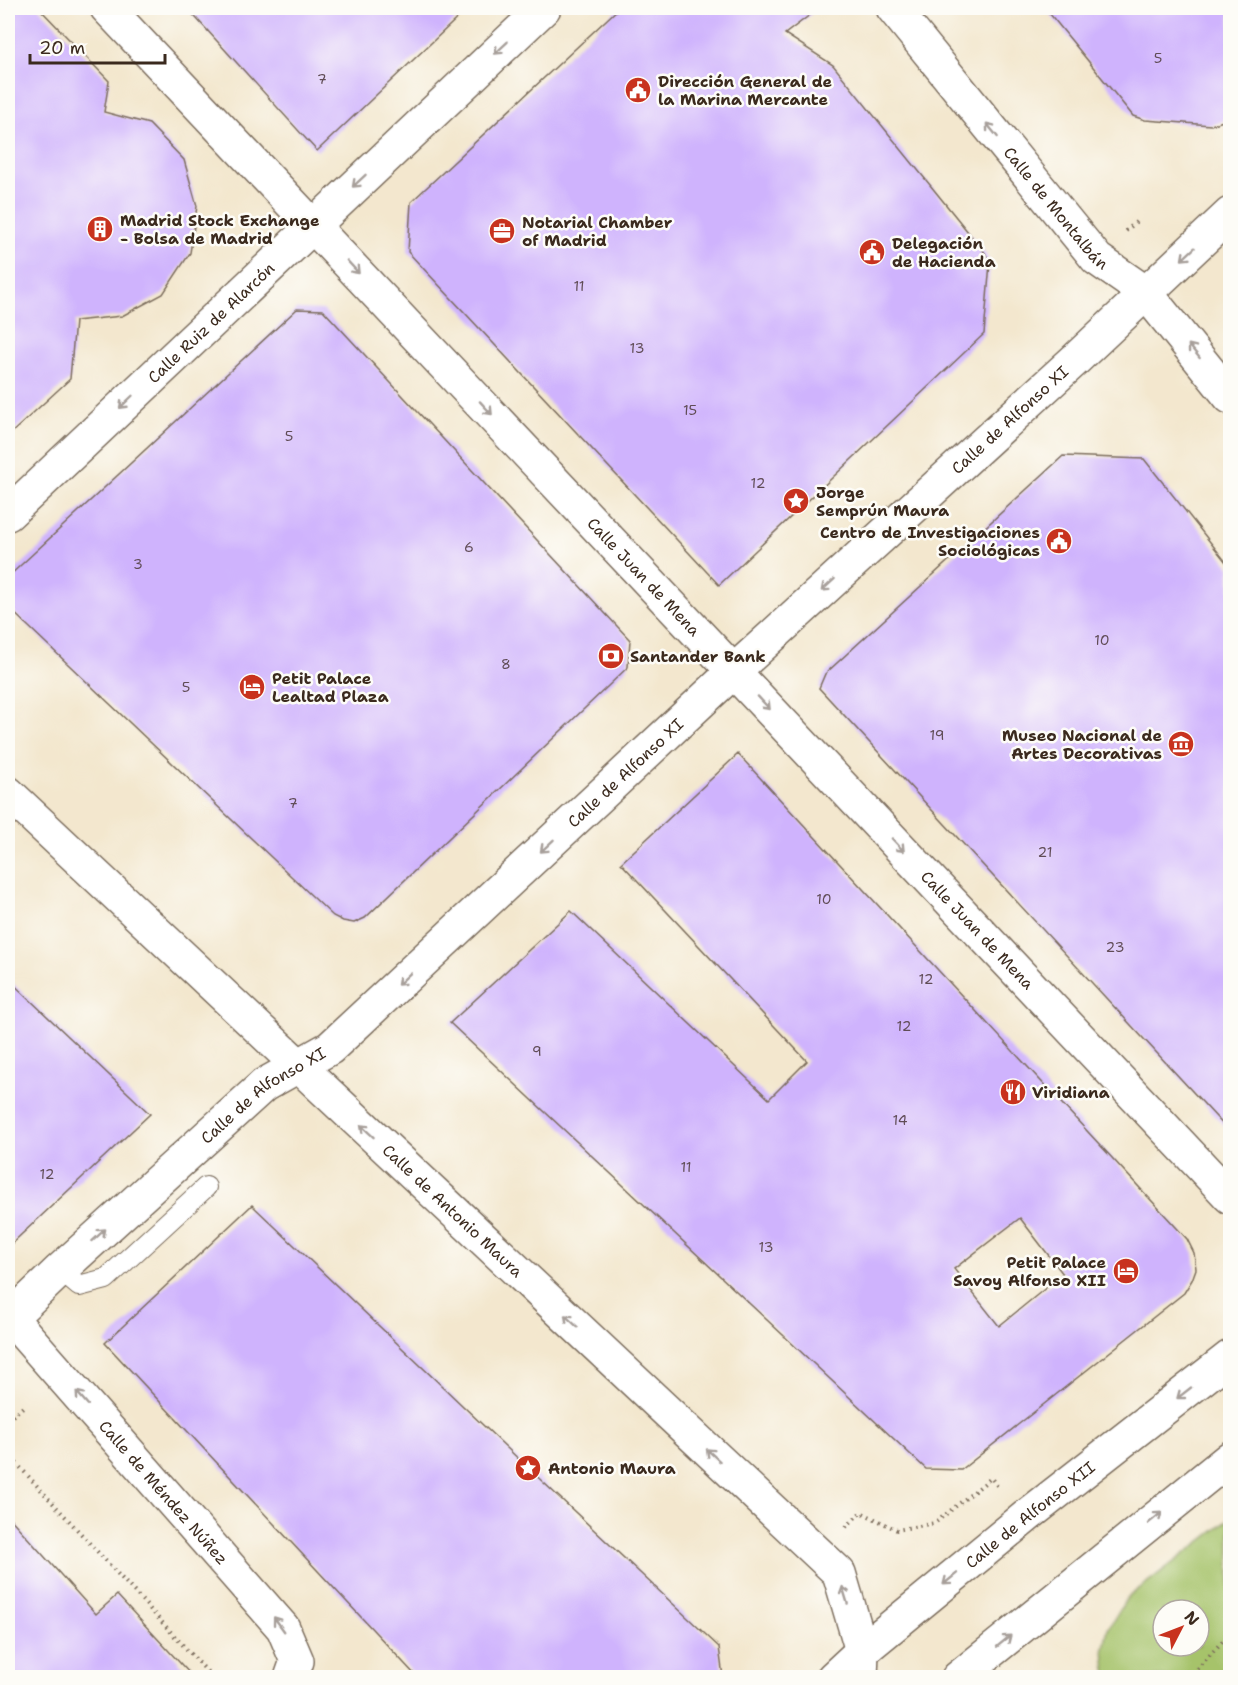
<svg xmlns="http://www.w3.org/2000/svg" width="1238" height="1685" font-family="'Shantell Sans',sans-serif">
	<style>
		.green { fill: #a6c36a; stroke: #707644; stroke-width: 1.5; fill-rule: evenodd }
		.building { fill: #cfb3fd; fill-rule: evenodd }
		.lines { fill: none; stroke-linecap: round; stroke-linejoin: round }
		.lane-casing { stroke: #7b6c5c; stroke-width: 22 }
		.street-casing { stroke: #7b6c5c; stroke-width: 36 }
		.secondary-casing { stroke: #7b6c5c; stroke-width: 36 }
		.path { stroke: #7b6c5c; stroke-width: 4; stroke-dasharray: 1.5 4.5; stroke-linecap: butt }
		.lane { stroke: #fff; stroke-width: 20 }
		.street { stroke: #fff; stroke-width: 33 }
		.secondary { stroke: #fff; stroke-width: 33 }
		.oneway { stroke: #a79f9a }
		.labels { text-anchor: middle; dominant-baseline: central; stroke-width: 5; stroke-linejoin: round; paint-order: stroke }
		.number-label { font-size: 14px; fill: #604c56 }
		.poi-label { font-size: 16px; font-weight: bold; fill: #3b2a1e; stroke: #fdfcf7; text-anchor: start }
		.street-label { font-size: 16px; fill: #3b2a1e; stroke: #fdfcf7 }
	</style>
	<rect width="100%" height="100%" fill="#fdfcf7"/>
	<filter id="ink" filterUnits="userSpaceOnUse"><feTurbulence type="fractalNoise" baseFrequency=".0167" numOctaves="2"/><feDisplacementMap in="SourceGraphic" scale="12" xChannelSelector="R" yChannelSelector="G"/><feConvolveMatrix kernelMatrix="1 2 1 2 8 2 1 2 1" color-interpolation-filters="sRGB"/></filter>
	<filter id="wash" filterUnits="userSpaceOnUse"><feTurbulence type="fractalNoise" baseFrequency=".008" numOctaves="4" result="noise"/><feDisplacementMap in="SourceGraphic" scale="24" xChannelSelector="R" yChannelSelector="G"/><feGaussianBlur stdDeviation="1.35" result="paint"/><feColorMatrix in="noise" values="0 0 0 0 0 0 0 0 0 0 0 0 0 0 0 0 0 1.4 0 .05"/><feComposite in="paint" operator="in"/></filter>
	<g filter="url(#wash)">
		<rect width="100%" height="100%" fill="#f3e7ce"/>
		<!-- green -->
		<path class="green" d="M1230 1519V1677H1109L1106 1670 1104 1649 1108 1629 1127 1598ZM1163 1610H1199V1646H1163Z"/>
		<g id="blocks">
			<!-- building -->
			<g class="building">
				<polygon points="8,8 39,8 109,81 104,112 149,124 184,160 197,206 190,253 163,294 122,316 75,321 70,379 8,436"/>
				<polygon points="187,8 468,8 317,151"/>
				<polygon points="619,8 819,8 785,34 833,65 985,253 990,263 984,334 719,585 408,252 411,202"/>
				<polygon points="1045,8 1230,8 1230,114 1223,121 1211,125 1145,120 1133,116"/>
				<polygon points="297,309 323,310 630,640 628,667 365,918 354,923 343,921 333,916 8,607 8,577"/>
				<polygon points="1063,456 1144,459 1230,567 1230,1132 819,688 825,674"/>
				<path d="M738 754 1187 1239 1194 1253 1196 1269 1192 1280 1184 1293 961 1470 926 1469 450 1023 571 911 769 1099 807 1061 621 863ZM1020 1218 1063 1274 999 1326 954 1269Z"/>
				<polygon points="8,979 150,1114 8,1247"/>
				<polygon points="252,1205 528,1468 719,1647 723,1677 417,1677 105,1343"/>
				<polygon points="8,1516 96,1614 117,1595 193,1677 8,1677"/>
			</g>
		</g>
	</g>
	<g filter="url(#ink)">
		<use href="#blocks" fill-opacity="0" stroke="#7b6c5c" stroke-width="1.5"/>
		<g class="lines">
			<defs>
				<polyline id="lane" points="60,1270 79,1286 106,1279 206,1187"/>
				<g id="street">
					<path id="s1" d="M107 8 1230 1197"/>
					<path id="s2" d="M893 8 1097 259 1146 293 1230 397"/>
					<path id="s3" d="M8 514 544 8"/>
					<path id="s4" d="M8 1315 283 1628 297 1661 291 1678"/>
					<path id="s5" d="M10 1318 60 1270 264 1085 330 1048 734 671 1076 359 1230 214"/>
				</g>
				<g id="secondary">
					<path id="s6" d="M8 793 839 1573 862 1651 861 1678"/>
					<path id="s7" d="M833 1678 862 1651 1028 1515 1230 1357"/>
					<polyline points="958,1678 1230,1458"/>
				</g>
			</defs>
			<!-- lane casing -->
			<use href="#lane" class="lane-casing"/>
			<!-- street casing -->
			<use href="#street" class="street-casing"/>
			<!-- secondary casing -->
			<use href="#secondary" class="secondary-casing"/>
			<!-- path -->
			<g class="path">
				<polyline points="1126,231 1138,220"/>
				<polyline points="8,1420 24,1406"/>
				<polyline points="8,1454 213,1678"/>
				<polyline points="846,1527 861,1512 897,1530 935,1523 991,1478 999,1488"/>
				<polyline points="1189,1678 1230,1633"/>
			</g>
			<!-- lane -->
			<use href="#lane" class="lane"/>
			<!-- street -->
			<use href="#street" class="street"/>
			<!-- secondary -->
			<use href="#secondary" class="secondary"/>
		</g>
		<!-- one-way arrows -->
		<defs><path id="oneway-shaft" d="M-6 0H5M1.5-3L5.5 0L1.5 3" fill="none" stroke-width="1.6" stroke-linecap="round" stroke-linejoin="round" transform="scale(1.5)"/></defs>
		<g class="oneway">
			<use href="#oneway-shaft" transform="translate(501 48) rotate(137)"/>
			<use href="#oneway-shaft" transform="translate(992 130) rotate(-129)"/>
			<use href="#oneway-shaft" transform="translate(359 181) rotate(137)"/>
			<use href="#oneway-shaft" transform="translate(1188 254) rotate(137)"/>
			<use href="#oneway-shaft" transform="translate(353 267) rotate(47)"/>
			<use href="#oneway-shaft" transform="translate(1194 351) rotate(-129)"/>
			<use href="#oneway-shaft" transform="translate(126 402) rotate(136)"/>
			<use href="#oneway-shaft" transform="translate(486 408) rotate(47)"/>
			<use href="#oneway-shaft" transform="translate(828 585) rotate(138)"/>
			<use href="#oneway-shaft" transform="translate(764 703) rotate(47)"/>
			<use href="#oneway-shaft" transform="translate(898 845) rotate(47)"/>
			<use href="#oneway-shaft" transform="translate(547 846) rotate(137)"/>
			<use href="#oneway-shaft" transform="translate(404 979) rotate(137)"/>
			<use href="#oneway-shaft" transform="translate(367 1131) rotate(-137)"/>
			<use href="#oneway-shaft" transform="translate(99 1235) rotate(-42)"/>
			<use href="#oneway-shaft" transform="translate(571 1321) rotate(-137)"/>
			<use href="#oneway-shaft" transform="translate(1184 1393) rotate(142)"/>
			<use href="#oneway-shaft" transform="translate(82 1398) rotate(-131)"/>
			<use href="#oneway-shaft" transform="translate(713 1455) rotate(-137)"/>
			<use href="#oneway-shaft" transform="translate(1155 1518) rotate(-39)"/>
			<use href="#oneway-shaft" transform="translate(950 1579) rotate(141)"/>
			<use href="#oneway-shaft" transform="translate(845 1595) rotate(-107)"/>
			<use href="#oneway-shaft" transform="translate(279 1624) rotate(-126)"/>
			<use href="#oneway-shaft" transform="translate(1004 1641) rotate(-39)"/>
		</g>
	</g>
	<!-- icons -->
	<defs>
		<symbol id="civic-disc" viewBox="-11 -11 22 22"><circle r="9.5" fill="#c8321e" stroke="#fdfcf7"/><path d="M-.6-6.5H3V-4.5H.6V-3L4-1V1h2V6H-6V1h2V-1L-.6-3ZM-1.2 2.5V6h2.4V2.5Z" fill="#fff"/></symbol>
		<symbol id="building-disc" viewBox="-11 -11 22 22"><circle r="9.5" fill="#c8321e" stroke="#fdfcf7"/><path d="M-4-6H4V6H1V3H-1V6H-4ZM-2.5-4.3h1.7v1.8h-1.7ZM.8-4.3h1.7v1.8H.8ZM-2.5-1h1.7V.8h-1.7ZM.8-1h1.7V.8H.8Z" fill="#fff"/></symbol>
		<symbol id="office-disc" viewBox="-11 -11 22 22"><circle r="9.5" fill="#c8321e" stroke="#fdfcf7"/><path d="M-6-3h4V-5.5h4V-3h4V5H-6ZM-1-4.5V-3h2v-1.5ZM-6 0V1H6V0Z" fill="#fff"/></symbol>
		<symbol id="sight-disc" viewBox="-11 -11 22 22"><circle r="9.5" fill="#c8321e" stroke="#fdfcf7"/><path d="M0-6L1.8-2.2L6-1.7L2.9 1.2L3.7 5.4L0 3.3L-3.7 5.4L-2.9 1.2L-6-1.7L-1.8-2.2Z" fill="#fff"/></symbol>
		<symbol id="bank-disc" viewBox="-11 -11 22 22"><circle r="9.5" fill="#c8321e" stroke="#fdfcf7"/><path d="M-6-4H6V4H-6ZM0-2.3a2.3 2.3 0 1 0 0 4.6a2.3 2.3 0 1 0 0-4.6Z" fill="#fff"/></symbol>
		<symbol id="hotel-disc" viewBox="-11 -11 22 22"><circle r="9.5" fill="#c8321e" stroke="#fdfcf7"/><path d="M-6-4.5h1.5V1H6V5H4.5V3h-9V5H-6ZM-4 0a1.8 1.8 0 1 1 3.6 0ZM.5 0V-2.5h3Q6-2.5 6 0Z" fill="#fff"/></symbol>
		<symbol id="museum-disc" viewBox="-11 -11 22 22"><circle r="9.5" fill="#c8321e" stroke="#fdfcf7"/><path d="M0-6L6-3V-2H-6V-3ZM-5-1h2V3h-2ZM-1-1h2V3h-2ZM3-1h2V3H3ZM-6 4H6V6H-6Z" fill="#fff"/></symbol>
		<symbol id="restaurant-disc" viewBox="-11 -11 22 22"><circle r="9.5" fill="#c8321e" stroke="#fdfcf7"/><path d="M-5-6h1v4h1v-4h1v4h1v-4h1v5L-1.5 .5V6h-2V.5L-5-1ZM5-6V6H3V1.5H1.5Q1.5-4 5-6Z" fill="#fff"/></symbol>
	</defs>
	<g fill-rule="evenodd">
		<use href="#civic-disc" x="623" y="75" width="30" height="30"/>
		<use href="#building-disc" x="85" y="214" width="30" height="30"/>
		<use href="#office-disc" x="487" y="216" width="30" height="30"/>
		<use href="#civic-disc" x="857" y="237" width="30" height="30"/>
		<use href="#sight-disc" x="781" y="486" width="30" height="30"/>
		<use href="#civic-disc" x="1044" y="526" width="30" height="30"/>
		<use href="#bank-disc" x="596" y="641" width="30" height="30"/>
		<use href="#hotel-disc" x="237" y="672" width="30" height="30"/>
		<use href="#museum-disc" x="1166" y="729" width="30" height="30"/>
		<use href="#restaurant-disc" x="998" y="1077" width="30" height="30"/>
		<use href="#hotel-disc" x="1111" y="1256" width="30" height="30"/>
		<use href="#sight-disc" x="513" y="1453" width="30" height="30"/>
	</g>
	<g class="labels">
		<!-- number labels -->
		<g class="number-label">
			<text x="1158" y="58">5</text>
			<text x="322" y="79">7</text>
			<text x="579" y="286">11</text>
			<text x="637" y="348">13</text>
			<text x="690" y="410">15</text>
			<text x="289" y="436">5</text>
			<text x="758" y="483">12</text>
			<text x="469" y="547">6</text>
			<text x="138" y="564">3</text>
			<text x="1102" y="640">10</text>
			<text x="506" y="664">8</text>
			<text x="186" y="687">5</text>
			<text x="937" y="735">19</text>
			<text x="293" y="803">7</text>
			<text x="1045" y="852">21</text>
			<text x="824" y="899">10</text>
			<text x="1115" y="947">23</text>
			<text x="926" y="979">12</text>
			<text x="904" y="1026">12</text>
			<text x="537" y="1051">9</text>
			<text x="900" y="1120">14</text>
			<text x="686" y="1167">11</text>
			<text x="47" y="1174">12</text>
			<text x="766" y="1247">13</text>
		</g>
		<!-- poi labels -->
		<g class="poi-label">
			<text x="658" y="81">Dirección General de<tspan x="658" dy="18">la Marina Mercante</tspan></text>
			<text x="120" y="220">Madrid Stock Exchange<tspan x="120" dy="18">- Bolsa de Madrid</tspan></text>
			<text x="522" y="222">Notarial Chamber<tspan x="522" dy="18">of Madrid</tspan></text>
			<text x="892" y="243">Delegación<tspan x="892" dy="18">de Hacienda</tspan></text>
			<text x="816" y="492">Jorge<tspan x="816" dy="18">Semprún Maura</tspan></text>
			<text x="1040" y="532" text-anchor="end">Centro de Investigaciones<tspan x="1040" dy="18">Sociológicas</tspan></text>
			<text x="630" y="656">Santander Bank</text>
			<text x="272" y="678">Petit Palace<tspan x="272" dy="18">Lealtad Plaza</tspan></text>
			<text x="1162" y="735" text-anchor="end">Museo Nacional de<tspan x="1162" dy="18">Artes Decorativas</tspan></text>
			<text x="1032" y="1092">Viridiana</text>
			<text x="1106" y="1262" text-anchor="end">Petit Palace<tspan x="1106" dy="18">Savoy Alfonso XII</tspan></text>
			<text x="548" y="1468">Antonio Maura</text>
		</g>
		<!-- street labels -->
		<g class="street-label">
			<text stroke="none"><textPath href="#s2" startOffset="258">Calle de Montalbán</textPath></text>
			<text stroke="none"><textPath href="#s3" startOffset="279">Calle Ruiz de Alarcón</textPath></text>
			<text stroke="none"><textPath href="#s5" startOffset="1346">Calle de Alfonso XI</textPath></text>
			<text stroke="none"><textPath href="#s1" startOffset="782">Calle Juan de Mena</textPath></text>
			<text stroke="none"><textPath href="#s5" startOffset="824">Calle de Alfonso XI</textPath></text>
			<text stroke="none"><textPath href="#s1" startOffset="1268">Calle Juan de Mena</textPath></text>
			<text stroke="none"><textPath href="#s5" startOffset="338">Calle de Alfonso XI</textPath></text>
			<text stroke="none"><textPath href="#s6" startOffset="610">Calle de Antonio Maura</textPath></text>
			<text stroke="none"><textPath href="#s4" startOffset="236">Calle de Méndez Núñez</textPath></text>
			<text stroke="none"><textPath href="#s7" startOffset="256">Calle de Alfonso XII</textPath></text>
		</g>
	</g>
	<!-- margin -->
	<rect width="1238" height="1685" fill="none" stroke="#fdfcf7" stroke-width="30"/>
	<!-- north arrow -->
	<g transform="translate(1181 1628) rotate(48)"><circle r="28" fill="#fdfcf7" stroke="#afa8a0" stroke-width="1.5"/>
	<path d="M0-4.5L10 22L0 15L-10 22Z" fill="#c8321e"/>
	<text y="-9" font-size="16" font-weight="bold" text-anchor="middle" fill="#3b2a1e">N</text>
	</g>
	<!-- scale -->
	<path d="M30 54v9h135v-9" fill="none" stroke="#3b2a1e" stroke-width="3"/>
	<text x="39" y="54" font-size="18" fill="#3b2a1e" stroke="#fdfcf7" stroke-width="4.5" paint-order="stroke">20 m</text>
</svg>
